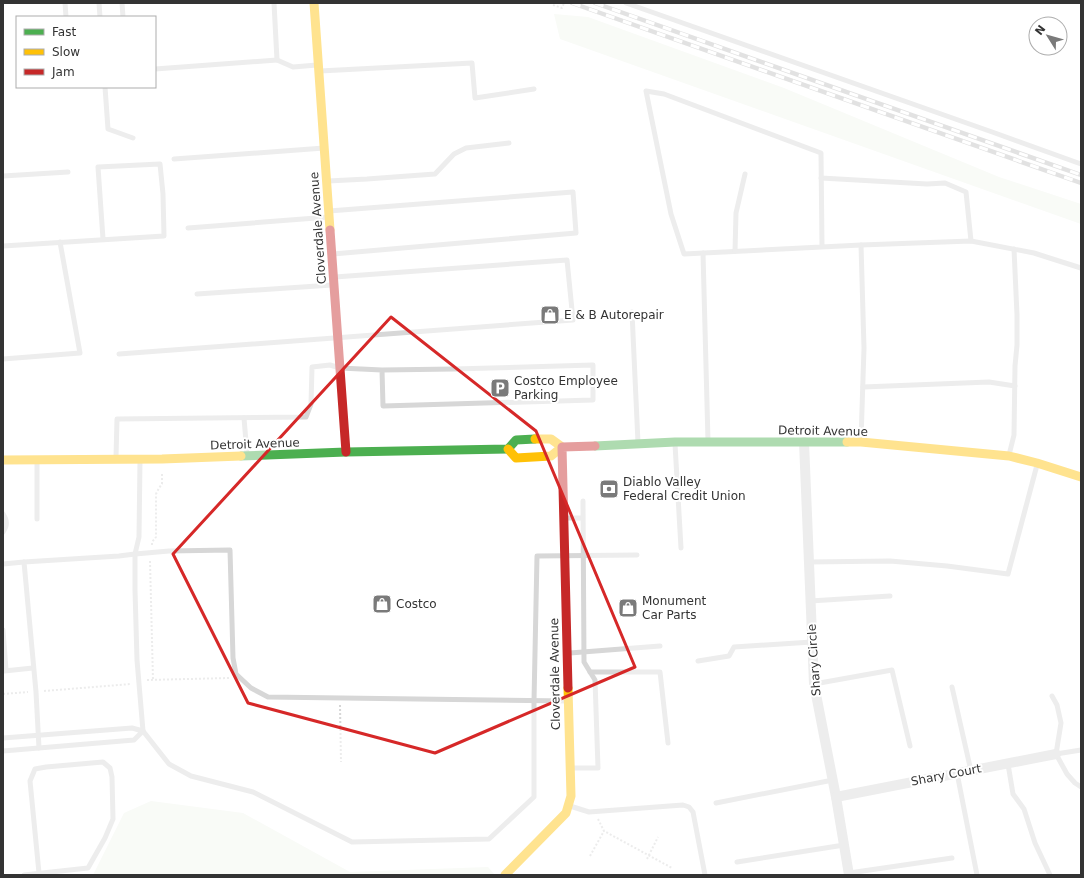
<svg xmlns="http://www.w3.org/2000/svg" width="1084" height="878" font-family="'DejaVu Sans',sans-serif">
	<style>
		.green { fill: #f1f5ed }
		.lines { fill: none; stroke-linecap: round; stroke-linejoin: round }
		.path { stroke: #d6d6d6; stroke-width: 2; stroke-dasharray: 2 2; stroke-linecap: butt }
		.lane { stroke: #d7d7d7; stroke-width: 5 }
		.street { stroke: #d7d7d7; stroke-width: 10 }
		.fast { stroke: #4caf50; stroke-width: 9 }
		.slow { stroke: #ffc107; stroke-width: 9 }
		.jam { stroke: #c62828; stroke-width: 9 }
		.rail-casing { stroke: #bebebe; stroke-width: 4.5 }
		.rail { stroke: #fff; stroke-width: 3; stroke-dasharray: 9; stroke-linecap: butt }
		.marked { fill: none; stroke: #d62828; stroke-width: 3; stroke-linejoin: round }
		.labels { text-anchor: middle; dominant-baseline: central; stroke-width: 4; stroke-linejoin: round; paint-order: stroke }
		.street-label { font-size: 12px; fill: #333; stroke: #fff }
		.poi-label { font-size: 12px; fill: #333; stroke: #fff; text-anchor: start }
	</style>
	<rect width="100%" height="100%" fill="#fff"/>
	<!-- green -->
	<g class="green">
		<polygon points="554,14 588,17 784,88 999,177 1081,204 1081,224 560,39"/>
		<polygon points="151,801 243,813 350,872 488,867 495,875 93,875 124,813"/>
	</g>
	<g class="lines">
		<!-- path -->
		<g class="path">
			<polyline points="553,5 562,8 564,3"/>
			<polyline points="152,545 152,542 156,537 156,494 159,488 162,484 162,472"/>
			<polyline points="150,561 153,680"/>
			<polyline points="147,680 229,678"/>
			<polyline points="44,691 131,684"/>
			<polyline points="3,694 28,692"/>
			<polyline points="340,705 341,762"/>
			<polyline points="598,819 604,831 672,868"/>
			<polyline points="590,856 604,831"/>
			<polyline points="647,859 658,837"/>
		</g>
		<!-- lane -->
		<g class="lane">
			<polyline points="65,3 66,17"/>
			<polyline points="99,3 100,17"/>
			<polyline points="122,3 123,17"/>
			<polyline points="626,3 995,133 1081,164"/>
			<polyline points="277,60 293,67 317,65"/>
			<polyline points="155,69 277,60 274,3"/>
			<polyline points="320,71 472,63 475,98 534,89"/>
			<polyline points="105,87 108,129 133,138"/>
			<polyline points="174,159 324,148"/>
			<polyline points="3,176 68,172"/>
			<polyline points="821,178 927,184 945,183 966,192 971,241"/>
			<polyline points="328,181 367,179 435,174 454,154 466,148 509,143"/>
			<polyline points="329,211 573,192 576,233 333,254"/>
			<polyline points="188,228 329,217"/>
			<polyline points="861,245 864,348 861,440"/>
			<polyline points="3,246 164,236 163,194 160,164 98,167 103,239"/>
			<polyline points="822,247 821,153 664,94 646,91 671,214 684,254 861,245 971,241 1034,253 1081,268"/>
			<polyline points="735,251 736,213 745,174"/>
			<polyline points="703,253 708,441"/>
			<polyline points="197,294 332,285"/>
			<polyline points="632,312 638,443"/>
			<polyline points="119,354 573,320 567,260 335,277"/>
			<polyline points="3,359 80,353 60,242"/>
			<polyline points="863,387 989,382 1015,386"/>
			<polyline points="244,418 247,454"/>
			<polyline points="675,444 681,548"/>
			<polyline points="1009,455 1014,435 1015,366 1017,345 1017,315 1014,249"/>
			<polyline points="116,457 117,419 306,417 311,404 312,367 330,365 340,368 382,370 454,369 593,365 593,400 383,406 382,370"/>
			<polyline points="140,460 139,537 135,554 135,590 137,660 143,731 169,764 191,776 253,792 352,842 489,839 534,797 534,701 537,556 637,555"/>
			<polyline points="37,462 37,519"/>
			<path d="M3 514C7 520 8 525 3 532"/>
			<polyline points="565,518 582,518"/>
			<polyline points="809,562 890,561 947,566 1008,574 1037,465"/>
			<polyline points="3,564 24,562"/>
			<polyline points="810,601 890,596"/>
			<polyline points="3,630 6,670"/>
			<polyline points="570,653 660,646"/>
			<polyline points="698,661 729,656 734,647 812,642"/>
			<polyline points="4,671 33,668"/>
			<polyline points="590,672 660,672 668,743"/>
			<polyline points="814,684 892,670 910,746"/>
			<polyline points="952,687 971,771"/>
			<polyline points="1052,696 1057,705 1061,723 1056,754 1067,774 1075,783 1081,787"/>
			<polyline points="3,738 132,728 143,731 134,740 3,751"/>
			<polyline points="39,748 36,692 24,562 119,556 135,554 169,551 230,550 233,658 236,674 251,688 268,697 568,701"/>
			<polyline points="1056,754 1081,750"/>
			<polyline points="1008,764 1013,794 1024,809 1035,843 1050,875"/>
			<polyline points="572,768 598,768 595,680 584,662 583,501"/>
			<polyline points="957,773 977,875"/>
			<polyline points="716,803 833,780"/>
			<polyline points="570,806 589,812 683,805 689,807 693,812 705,875"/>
			<polyline points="737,862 844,845"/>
			<polyline points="849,873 952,858"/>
			<polyline points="24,875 88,868 105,838 113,819 112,777 110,768 103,762 46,767 35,769 30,781 39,873"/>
		</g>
		<!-- street -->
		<g class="street">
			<polyline points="804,442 814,684 836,797 849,875"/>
			<polyline points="836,797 1056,754"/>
		</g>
		<!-- fast -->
		<g class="fast">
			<polyline points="595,446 675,442 847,442"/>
			<polyline points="241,456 346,452 508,449 516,440 535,439"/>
		</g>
		<!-- slow -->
		<g class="slow">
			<polyline points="314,3 330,230"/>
			<polyline points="847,442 861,442 1009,456 1037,463 1081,477"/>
			<polyline points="508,449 516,458 551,456 562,447 551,439 535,439"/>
			<polyline points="3,460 162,459 241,456"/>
			<polyline points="505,875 566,813 571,796 568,688"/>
		</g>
		<!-- jam -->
		<g class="jam">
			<polyline points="330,230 346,452"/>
			<polyline points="568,688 562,447 595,446"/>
		</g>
		<defs>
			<g id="rail">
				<polyline points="572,3 1081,183"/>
				<polyline points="595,3 1081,175"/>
			</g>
		</defs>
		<!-- rail casing -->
		<use href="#rail" class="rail-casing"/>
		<!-- rail -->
		<use href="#rail" class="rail"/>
	</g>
	<!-- marked area -->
	<path d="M0 0H1084V878H0ZM391 317 536 431 635 667 435 753 248 703 173 554Z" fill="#fff" fill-opacity=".55" fill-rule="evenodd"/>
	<path class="marked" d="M391 317 536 431 635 667 435 753 248 703 173 554Z"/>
	<!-- icons -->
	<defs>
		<symbol id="shop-square" viewBox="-11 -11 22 22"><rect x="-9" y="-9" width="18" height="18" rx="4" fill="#7a7a7a" stroke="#fff"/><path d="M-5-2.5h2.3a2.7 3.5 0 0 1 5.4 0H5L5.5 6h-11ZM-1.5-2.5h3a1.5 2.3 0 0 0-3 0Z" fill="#fff"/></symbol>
		<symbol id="parking-square" viewBox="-11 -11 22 22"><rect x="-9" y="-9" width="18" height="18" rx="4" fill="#7a7a7a" stroke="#fff"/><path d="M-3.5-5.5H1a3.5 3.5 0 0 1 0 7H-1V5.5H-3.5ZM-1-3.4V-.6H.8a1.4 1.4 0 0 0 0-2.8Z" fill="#fff"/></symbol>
		<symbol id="bank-square" viewBox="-11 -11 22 22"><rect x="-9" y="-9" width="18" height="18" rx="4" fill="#7a7a7a" stroke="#fff"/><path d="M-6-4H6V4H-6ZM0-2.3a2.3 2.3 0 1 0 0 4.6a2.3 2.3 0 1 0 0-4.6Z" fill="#fff"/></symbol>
	</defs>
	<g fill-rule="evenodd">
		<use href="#shop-square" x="539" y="304" width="22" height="22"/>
		<use href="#parking-square" x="489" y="377" width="22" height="22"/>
		<use href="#bank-square" x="598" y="478" width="22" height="22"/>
		<use href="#shop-square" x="371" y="593" width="22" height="22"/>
		<use href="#shop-square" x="617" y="597" width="22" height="22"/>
	</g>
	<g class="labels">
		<!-- street labels -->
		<g class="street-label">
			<text transform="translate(318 228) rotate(-94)">Cloverdale Avenue</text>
			<text transform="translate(823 431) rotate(1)">Detroit Avenue</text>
			<text transform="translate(255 444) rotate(-2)">Detroit Avenue</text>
			<text transform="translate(814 660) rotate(-94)">Shary Circle</text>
			<text transform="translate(555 674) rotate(-91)">Cloverdale Avenue</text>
			<text transform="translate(946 775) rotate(-11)">Shary Court</text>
		</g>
		<!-- poi labels -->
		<g class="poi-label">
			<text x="564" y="315">E &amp; B Autorepair</text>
			<text x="514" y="381">Costco Employee<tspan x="514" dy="14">Parking</tspan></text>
			<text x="623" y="482">Diablo Valley<tspan x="623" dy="14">Federal Credit Union</tspan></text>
			<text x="642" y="601">Monument<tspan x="642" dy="14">Car Parts</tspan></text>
			<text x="396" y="604">Costco</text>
		</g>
	</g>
	<!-- border -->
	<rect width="1084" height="878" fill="none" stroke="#333333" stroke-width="8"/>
	<!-- legend -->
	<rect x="16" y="16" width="140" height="72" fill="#ffffff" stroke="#adadad"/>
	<rect x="24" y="29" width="20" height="6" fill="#4caf50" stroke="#adadad"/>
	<text x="52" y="36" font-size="12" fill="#333333">Fast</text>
	<rect x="24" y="49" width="20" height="6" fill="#ffc107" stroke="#adadad"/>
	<text x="52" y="56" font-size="12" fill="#333333">Slow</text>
	<rect x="24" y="69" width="20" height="6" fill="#c62828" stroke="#adadad"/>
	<text x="52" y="76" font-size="12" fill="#333333">Jam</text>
	<!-- north arrow -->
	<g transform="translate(1048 36) rotate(307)"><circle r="19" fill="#ffffff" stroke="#adadad"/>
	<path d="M0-3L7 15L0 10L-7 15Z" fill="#7a7a7a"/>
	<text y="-6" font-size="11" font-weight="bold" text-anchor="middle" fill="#333333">N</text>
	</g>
</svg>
